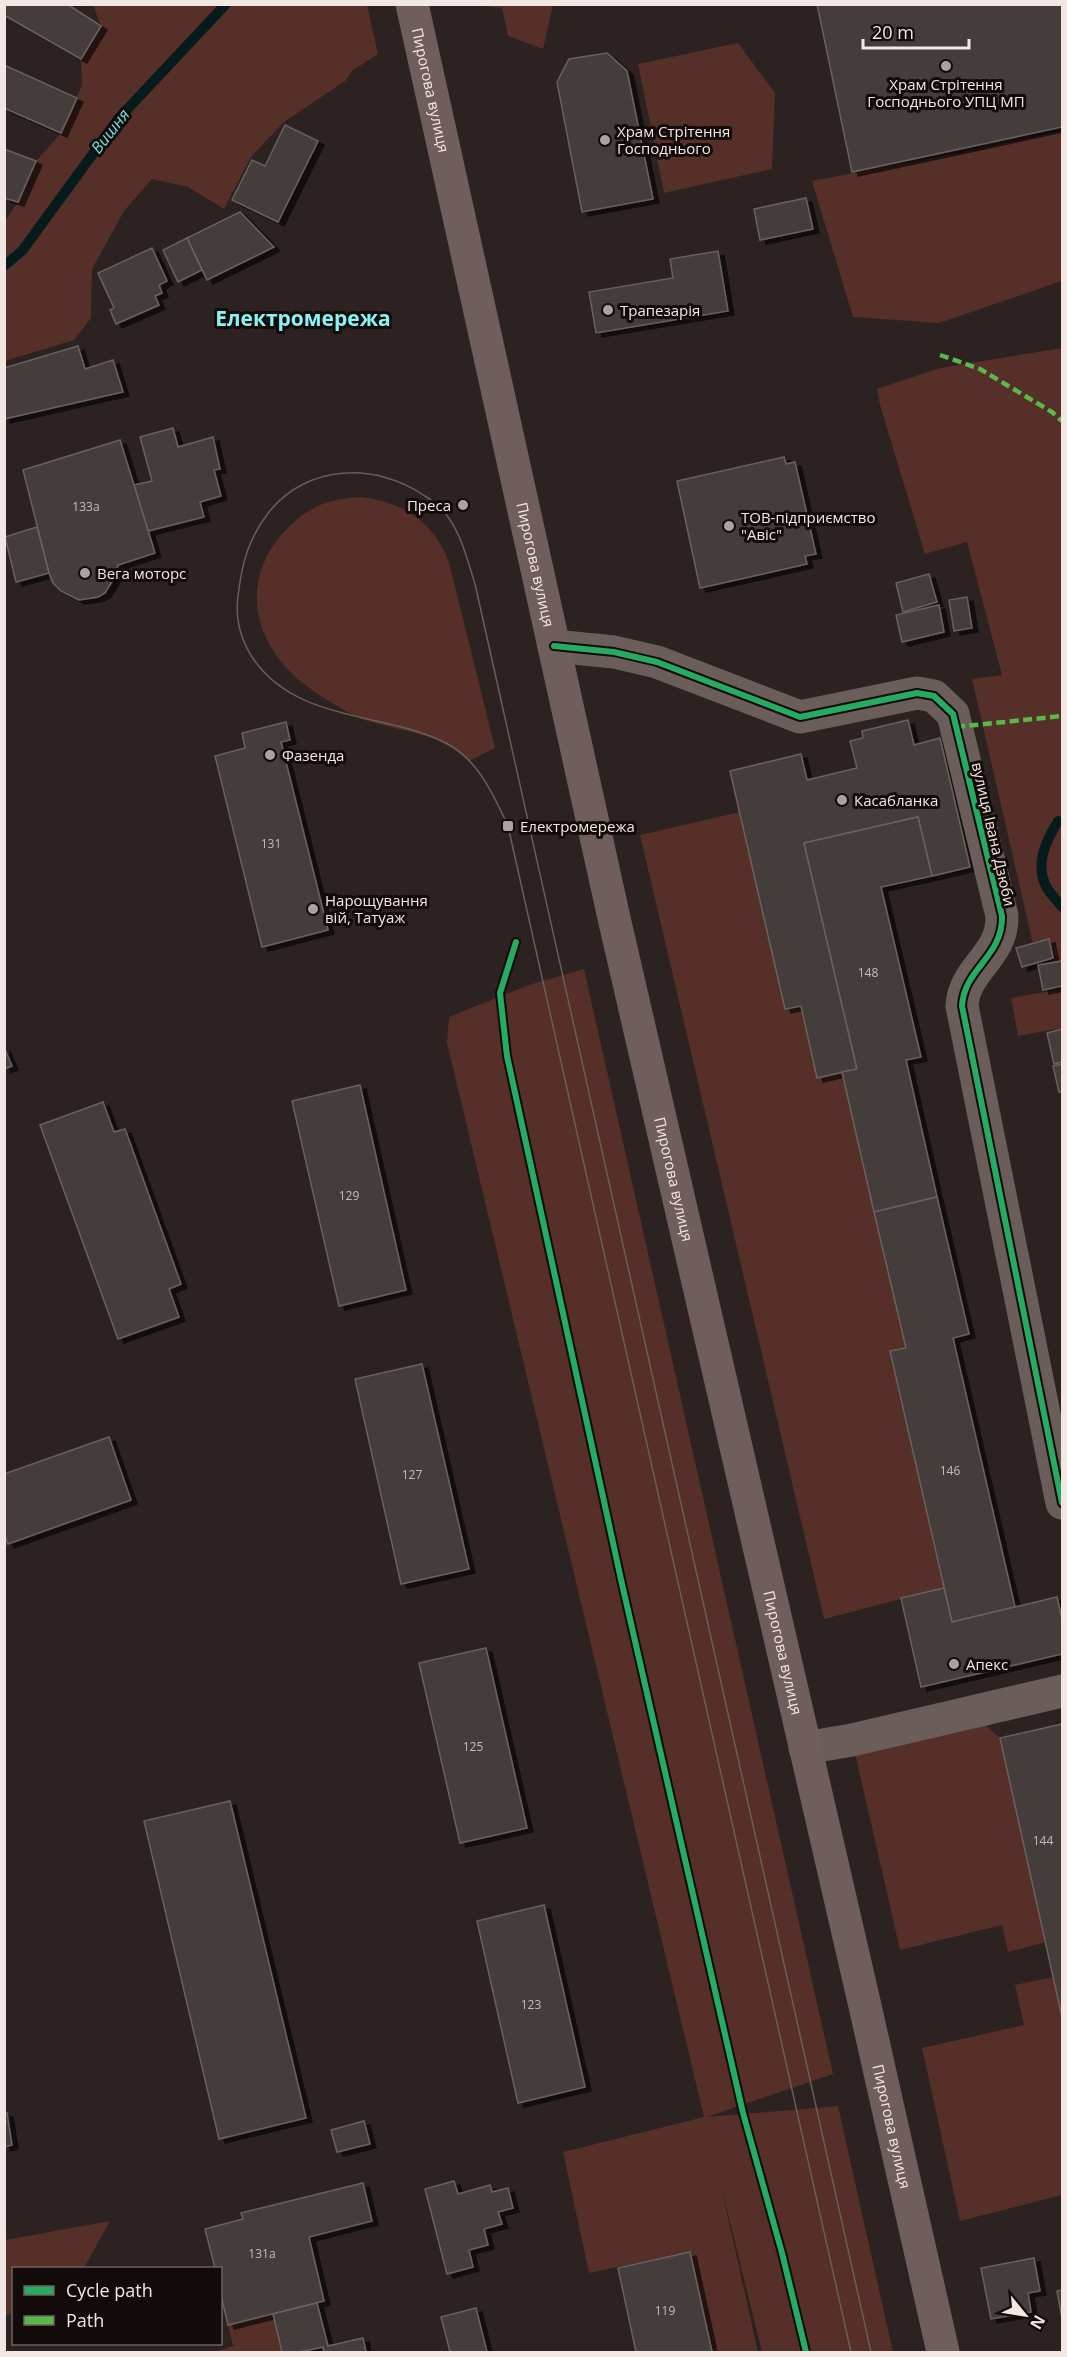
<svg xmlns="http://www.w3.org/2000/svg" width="1067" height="2357" font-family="'Open Sans',sans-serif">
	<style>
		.green { fill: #552f28 }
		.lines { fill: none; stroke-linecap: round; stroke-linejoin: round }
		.stream { stroke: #061b1b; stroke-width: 10 }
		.building { fill: #443c3b; stroke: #6a6160; stroke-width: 1.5; filter: url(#shadow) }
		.minor { stroke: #6b5d5a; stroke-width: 33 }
		.secondary { stroke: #6f5e5c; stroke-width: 33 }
		.tram { stroke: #695e5c; stroke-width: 1.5 }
		.quiet { stroke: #58b947; stroke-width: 4.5; stroke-dasharray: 9 4.5; stroke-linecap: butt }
		.cycleway-casing { stroke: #130b0a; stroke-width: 10 }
		.cycleway { stroke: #26ab63; stroke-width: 6 }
		.poi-dot { fill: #ada2a0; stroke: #130b0a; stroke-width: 2 }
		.labels { text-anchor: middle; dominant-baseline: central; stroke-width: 6; stroke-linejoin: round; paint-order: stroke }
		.number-label { font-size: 12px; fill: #c7bcba }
		.poi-label { font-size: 15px; fill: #f3e7e4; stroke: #130b0a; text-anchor: start }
		.street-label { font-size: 15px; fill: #f3e7e4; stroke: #130b0a }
		.water-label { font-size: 16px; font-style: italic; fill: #69e2e2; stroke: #130b0a }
		.district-label { font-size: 21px; font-weight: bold; fill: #87f3f3; stroke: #130b0a }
	</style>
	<defs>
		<filter id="shadow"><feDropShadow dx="6" dy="4" stdDeviation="0" flood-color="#0009"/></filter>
	</defs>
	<rect width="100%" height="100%" fill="#2b2221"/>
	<!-- green -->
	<g class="green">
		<polygon points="93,5 367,5 378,54 353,70 345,81 284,122 251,157 224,209 188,187 152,179 124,211 92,269 91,318 74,340 5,361 5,221 18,202 36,161 61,133 82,85 81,59 101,26"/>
		<polygon points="474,5 553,5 543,49 508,36 502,8"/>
		<polygon points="738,43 775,93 772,169 664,193 638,64"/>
		<polygon points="1062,131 1062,281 939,323 853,317 812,181 975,150"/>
		<polygon points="1062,348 1062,961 1055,962 1049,940 1033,944 972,679 1002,675 967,542 925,554 880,405 877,389 940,368"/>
		<path d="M361 497C403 502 434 522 449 562L495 748 469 761C435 731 405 733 365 720 349 715 312 691 299 680 253 641 241 582 281 535 293 521 308 509 325 503 337 499 348 498 361 497Z"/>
		<polygon points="740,812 785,1009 801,1006 817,1078 842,1072 906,1348 890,1352 944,1588 824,1619 640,835"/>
		<polygon points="584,969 833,2074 707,2117 838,2106 893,2352 762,2352 720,2182 758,2352 712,2352 690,2252 589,2273 563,2152 704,2117 447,1043 449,1017 529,985"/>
		<polygon points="1062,989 1062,1028 1018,1036 1011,998"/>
		<polygon points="972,1713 1000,1738 1046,1942 1008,1952 1002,1925 900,1950 852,1740"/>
		<polygon points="1054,1977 1062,2017 1062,2195 960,2221 922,2048 1024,2025 1015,1985"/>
		<polygon points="110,2221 84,2268 14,2268 13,2313 5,2316 5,2240"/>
		<polygon points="273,2314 282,2352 214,2352 233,2346 228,2325"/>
	</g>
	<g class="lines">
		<!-- stream -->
		<g class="stream">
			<polyline points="4,266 22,251 119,118 226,4"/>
			<path d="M1058 821C1046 841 1034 865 1047 888 1051 895 1058 901 1062 907"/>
		</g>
	</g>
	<!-- building -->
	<g class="building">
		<polygon points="4,4 67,4 101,26 81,59 4,15"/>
		<polygon points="817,4 1062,4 1062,127 852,172"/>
		<polygon points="607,53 627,71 653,199 582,212 557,82 569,59"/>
		<polygon points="4,65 77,98 61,133 4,108"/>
		<polygon points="285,125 318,141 278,222 232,200 252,160 265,166"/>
		<polygon points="4,149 36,161 18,202 4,198"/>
		<polygon points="806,198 813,229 760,240 754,209"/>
		<polygon points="240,212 274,247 207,280 187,238"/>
		<polygon points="187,238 202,270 178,282 163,250"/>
		<polygon points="152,248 167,281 159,285 162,293 155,296 159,305 116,324 110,310 114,308 98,273"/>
		<polygon points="718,251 728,311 596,333 589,292 673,278 670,259"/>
		<polygon points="78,346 85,369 113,360 123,392 4,419 4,368"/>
		<polygon points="173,428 178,447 213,437 220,469 214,470 221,496 200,502 204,517 148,531 134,485 152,481 140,437"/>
		<polygon points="120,440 155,553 118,565 116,575 105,593 98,597 79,600 61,591 53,583 49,573 23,470"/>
		<polygon points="784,457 786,464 795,462 816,554 805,556 807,564 700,588 677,481"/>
		<polygon points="37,527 49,573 16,582 5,537"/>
		<polygon points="929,574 937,602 903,612 896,583"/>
		<polygon points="967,597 972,628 954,631 949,600"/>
		<polygon points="939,605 944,632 902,642 896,615"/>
		<polygon points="908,720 914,745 940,738 970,867 932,876 918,817 804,843 857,1069 817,1078 801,1006 785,1009 730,771 801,754 807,780 857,768 850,741 863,738 862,731"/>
		<polygon points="286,722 290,740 281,742 328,930 262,947 215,756 245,748 242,733"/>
		<polygon points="918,817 932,876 881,887 921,1057 906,1060 937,1197 874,1212 842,1072 857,1069 804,843"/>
		<polygon points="1049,939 1053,958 1022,967 1016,948"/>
		<polygon points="1062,961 1062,986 1043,990 1038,965"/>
		<polygon points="1062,1029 1062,1062 1054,1064 1047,1033"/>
		<polygon points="4,1047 12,1066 4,1069"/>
		<polygon points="1062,1064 1062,1092 1059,1092 1053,1066"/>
		<polygon points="360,1085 406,1290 339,1306 292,1101"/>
		<polygon points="103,1102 114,1132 125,1129 181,1284 169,1289 179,1317 118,1339 40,1125"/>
		<polygon points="937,1197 969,1334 953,1338 1015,1607 952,1622 890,1351 906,1348 874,1212"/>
		<polygon points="422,1364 469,1569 401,1584 355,1379"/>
		<polygon points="109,1437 131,1500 8,1544 4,1533 4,1474"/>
		<polygon points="944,1588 952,1622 1057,1597 1062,1619 1062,1654 921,1687 901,1598"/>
		<polygon points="486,1648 527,1828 460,1843 419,1663"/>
		<polygon points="1062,1724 1062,2017 1000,1738"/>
		<polygon points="230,1801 306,2118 219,2139 144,1821"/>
		<polygon points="544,1905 585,2087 518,2103 477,1921"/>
		<polygon points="4,2113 7,2113 12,2145 4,2147"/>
		<polygon points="364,2121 370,2144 337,2152 331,2130"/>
		<polygon points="454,2181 458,2194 490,2185 492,2192 508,2188 513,2208 498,2212 502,2224 484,2229 488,2245 469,2250 473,2267 447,2274 425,2189"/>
		<polygon points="363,2183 372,2221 309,2237 324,2301 228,2325 220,2291 220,2268 215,2268 205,2229 243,2219 241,2213"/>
		<polygon points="690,2252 712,2352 636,2352 618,2268"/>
		<polygon points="1034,2258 1040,2291 1028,2293 1031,2312 991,2319 981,2268"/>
		<polygon points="1062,2290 1062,2318 1057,2291"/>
		<polygon points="317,2303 328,2346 363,2338 366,2352 324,2352 323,2347 300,2352 282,2352 273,2314"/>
		<polygon points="476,2308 487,2352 450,2352 441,2317"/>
	</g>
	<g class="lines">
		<!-- minor -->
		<g class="minor">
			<path d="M554 646 614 652 657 662 800 717 917 693 934 696 953 714 1002 916C1003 957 964 968 962 1006L1062 1503"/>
			<polyline points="805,1748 852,1740 1062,1691"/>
		</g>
		<!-- secondary -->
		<path class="secondary" id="s1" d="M412 4 614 918 865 2006 943 2352"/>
		<!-- tram -->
		<path class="tram" d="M851 2352 508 826C494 796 478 759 446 743 385 712 299 723 254 660 241 641 235 619 238 596 242 563 248 539 269 512 307 464 376 462 425 496 433 501 443 508 448 517 462 536 468 562 475 584L871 2352"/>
		<!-- quiet -->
		<g class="quiet">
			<polyline points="940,355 980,369 1052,412 1062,421"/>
			<polyline points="956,727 1062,716"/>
		</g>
		<defs>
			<g id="cycleway">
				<path d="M554 646 614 652 657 662 800 717 917 693 934 696 953 714 1002 916C1003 957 964 968 962 1006L1062 1503"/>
				<polyline points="516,942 500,993 507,1056 622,1584 743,2113 782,2253 806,2352"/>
			</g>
		</defs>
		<!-- cycleway casing -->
		<use href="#cycleway" class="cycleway-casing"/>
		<!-- cycleway -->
		<use href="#cycleway" class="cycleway"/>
	</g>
	<!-- markers -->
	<g class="poi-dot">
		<circle cx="946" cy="66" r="6"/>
		<circle cx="605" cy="140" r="6"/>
		<circle cx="608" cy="310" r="6"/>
		<circle cx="463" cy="505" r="6"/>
		<circle cx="729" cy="526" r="6"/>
		<circle cx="85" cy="573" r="6"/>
		<circle cx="270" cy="755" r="6"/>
		<circle cx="842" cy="800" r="6"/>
		<rect x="502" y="820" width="12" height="12" rx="3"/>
		<circle cx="313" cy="909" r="6"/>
		<circle cx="954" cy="1664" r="6"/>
	</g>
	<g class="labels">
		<!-- number labels -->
		<g class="number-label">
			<text x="86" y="506">133а</text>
			<text x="271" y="843">131</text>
			<text x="868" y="972">148</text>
			<text x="349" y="1195">129</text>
			<text x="950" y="1470">146</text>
			<text x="412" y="1474">127</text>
			<text x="473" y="1746">125</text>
			<text x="1043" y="1840">144</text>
			<text x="531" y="2004">123</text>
			<text x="262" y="2253">131а</text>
			<text x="665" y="2310">119</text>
		</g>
		<!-- poi labels -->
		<g class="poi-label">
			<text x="946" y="84" text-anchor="middle">Храм Стрітення<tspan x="946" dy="17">Господнього УПЦ МП</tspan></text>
			<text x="617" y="131">Храм Стрітення<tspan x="617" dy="17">Господнього</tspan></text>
			<text x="620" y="310">Трапезарія</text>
			<text x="451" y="505" text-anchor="end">Преса</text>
			<text x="741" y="517">ТОВ-підприємство<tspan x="741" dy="17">"Авіс"</tspan></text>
			<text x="97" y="573">Вега моторс</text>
			<text x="282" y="755">Фазенда</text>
			<text x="854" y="800">Касабланка</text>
			<text x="520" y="826">Електромережа</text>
			<text x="325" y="900">Нарощування<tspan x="325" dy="17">вій, Татуаж</tspan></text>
			<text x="966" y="1664">Апекс</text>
		</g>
		<!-- street labels -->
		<g class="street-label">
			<text stroke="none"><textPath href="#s1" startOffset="88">Пирогова вулиця</textPath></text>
			<text stroke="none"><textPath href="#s1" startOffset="574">Пирогова вулиця</textPath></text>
			<text transform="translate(994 834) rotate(77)">вулиця Івана Дзюби</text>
			<text stroke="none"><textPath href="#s1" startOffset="1204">Пирогова вулиця</textPath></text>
			<text stroke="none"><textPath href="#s1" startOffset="1690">Пирогова вулиця</textPath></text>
			<text stroke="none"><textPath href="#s1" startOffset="2176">Пирогова вулиця</textPath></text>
		</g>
		<!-- water labels -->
		<g class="water-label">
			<text transform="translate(110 131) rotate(-52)">Вишня</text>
		</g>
		<!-- district labels -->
		<g class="district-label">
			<text x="303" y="318">Електромережа</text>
		</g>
	</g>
	<!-- border -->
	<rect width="1067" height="2357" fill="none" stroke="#f3e7e4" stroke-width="12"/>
	<!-- legend -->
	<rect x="12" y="2267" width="210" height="78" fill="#130b0a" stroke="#6d6361" stroke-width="1.5"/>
	<rect x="24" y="2286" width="30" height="9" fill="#26ab63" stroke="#6d6361" stroke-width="1.5"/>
	<text x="66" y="2297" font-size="18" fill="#f3e7e4">Cycle path</text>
	<rect x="24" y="2316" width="30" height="9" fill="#58b947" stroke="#6d6361" stroke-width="1.5"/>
	<text x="66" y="2327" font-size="18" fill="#f3e7e4">Path</text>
	<!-- north arrow -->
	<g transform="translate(1025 2315) rotate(120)" stroke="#130b0a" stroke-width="4.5" paint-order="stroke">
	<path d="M0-4.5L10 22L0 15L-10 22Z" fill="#f3e7e4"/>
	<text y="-9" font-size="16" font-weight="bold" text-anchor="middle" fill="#f3e7e4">N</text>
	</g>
	<!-- scale -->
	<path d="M863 39v9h106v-9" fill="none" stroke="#f3e7e4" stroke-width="3"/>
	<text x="872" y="39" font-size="18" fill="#f3e7e4" stroke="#130b0a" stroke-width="4.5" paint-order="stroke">20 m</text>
</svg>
